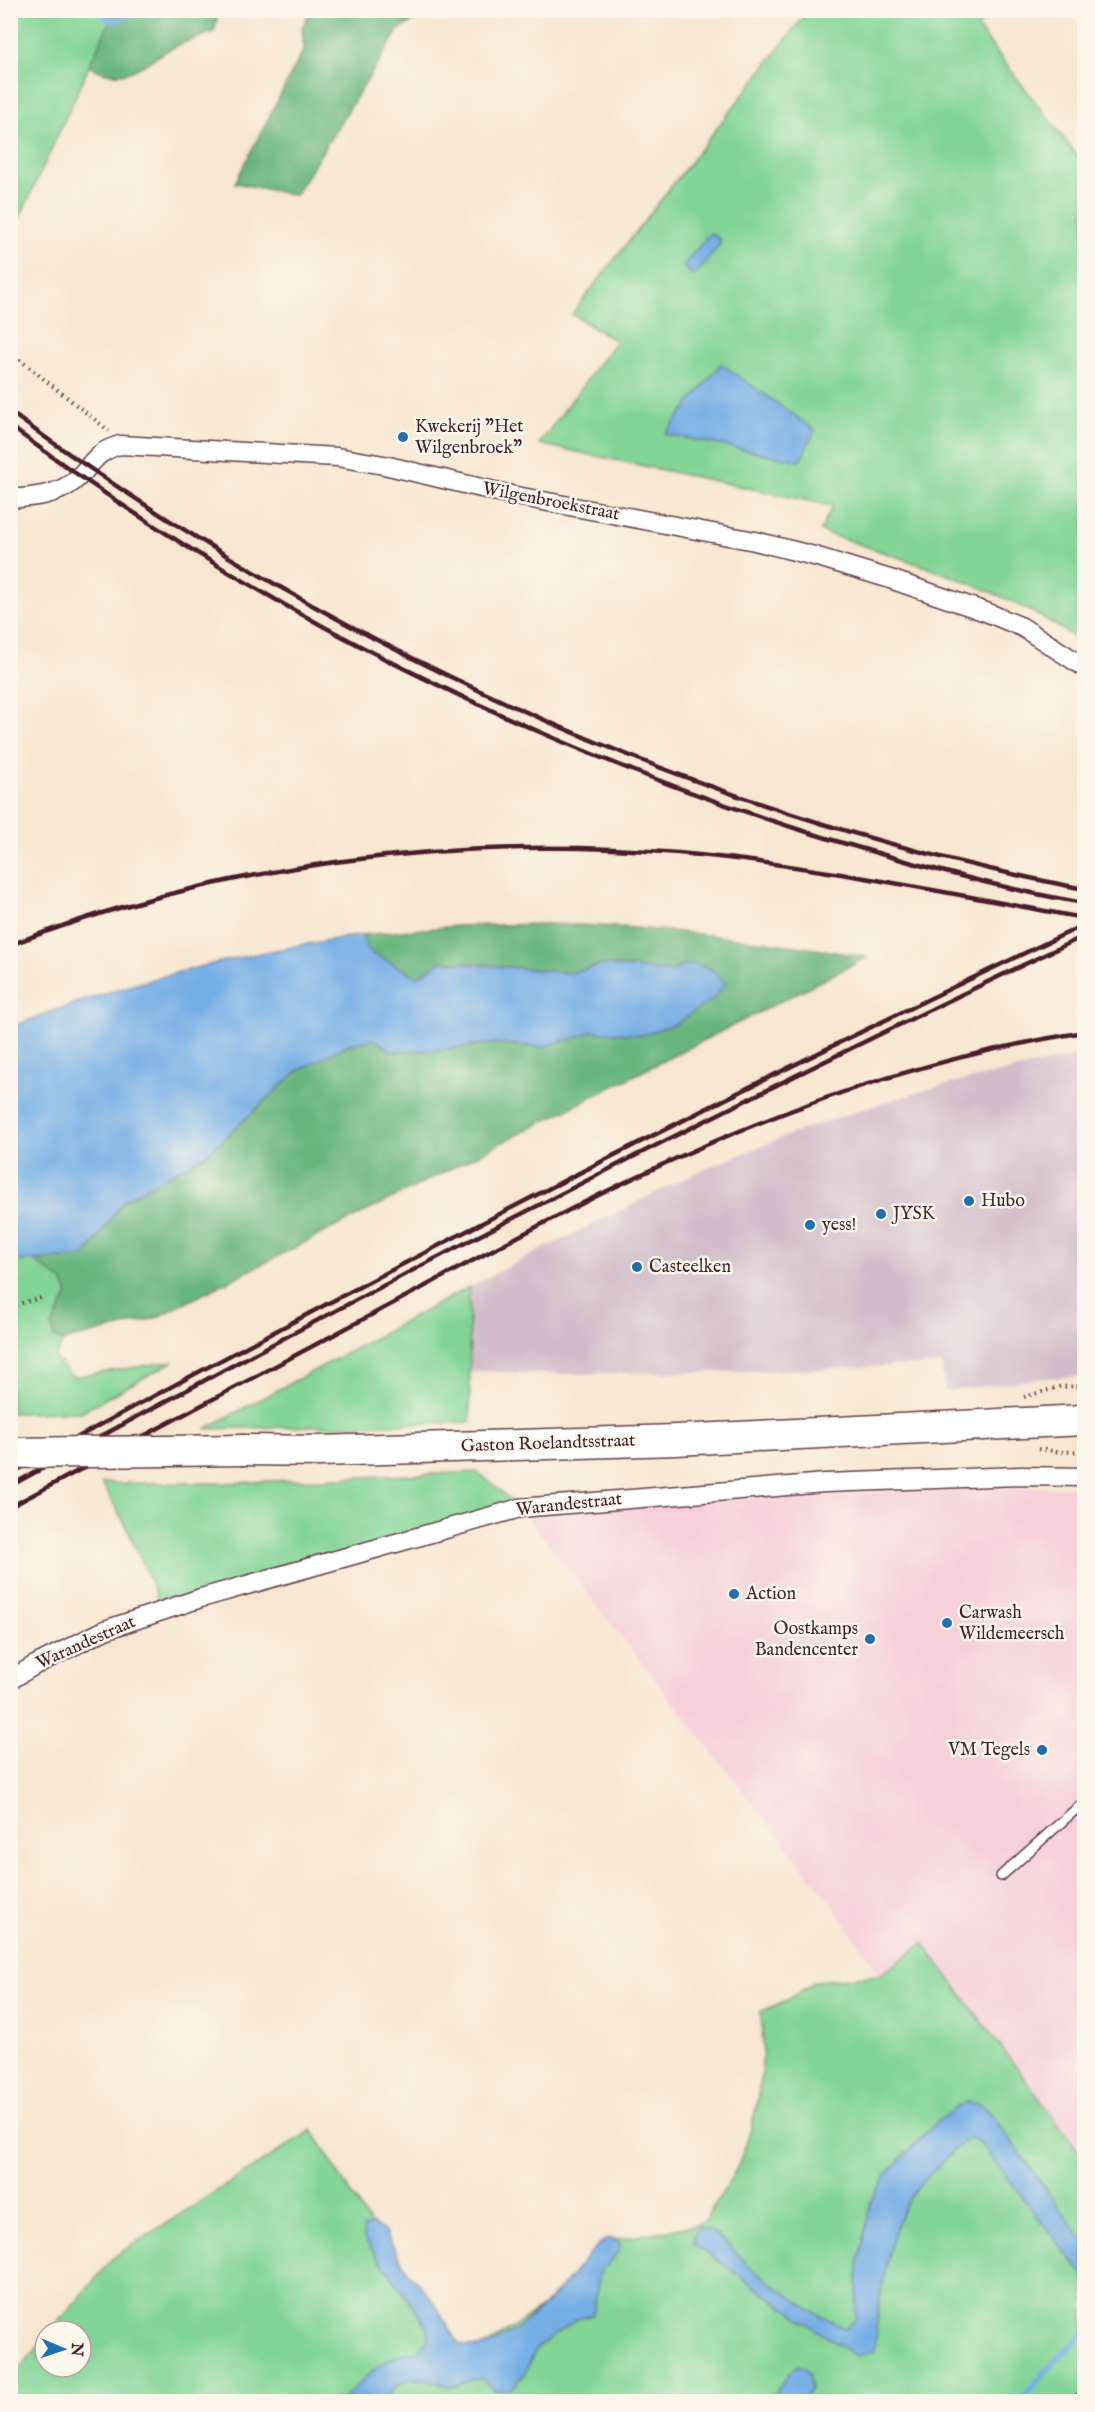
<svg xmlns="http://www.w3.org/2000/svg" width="1095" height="2412" font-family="'IM FELL English',serif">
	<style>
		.built { fill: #f6cfd8 }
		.industrial { fill: #d1bdca }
		.green { fill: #81d495; stroke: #667a60; stroke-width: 1.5 }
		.forest { fill: #68b67e; stroke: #596a54; stroke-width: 1.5 }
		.water { fill: #75aee5; stroke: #606688; stroke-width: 1.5 }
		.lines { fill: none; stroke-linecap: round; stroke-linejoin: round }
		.stream { stroke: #75aee5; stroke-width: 6 }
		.lane-casing { stroke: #643d44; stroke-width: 12 }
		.street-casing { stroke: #643d44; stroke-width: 21 }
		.primary-casing { stroke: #643d44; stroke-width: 33 }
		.path { stroke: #643d44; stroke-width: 4; stroke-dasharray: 1.5 4.5; stroke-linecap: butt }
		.lane { stroke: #fff; stroke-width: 9 }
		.street { stroke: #fff; stroke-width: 18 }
		.primary { stroke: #fff; stroke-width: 30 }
		.rail { stroke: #4a1f2b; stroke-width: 4.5 }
		.primary-bridge-casing { stroke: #643d44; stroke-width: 33; stroke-linecap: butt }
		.primary-bridge { stroke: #fff; stroke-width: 30 }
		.poi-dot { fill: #1f6fb2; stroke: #fbf7ec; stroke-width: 2 }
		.labels { text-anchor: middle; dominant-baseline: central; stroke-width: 5; stroke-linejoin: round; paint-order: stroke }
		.poi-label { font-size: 18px; fill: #4a1f2b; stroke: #fbf7ec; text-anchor: start }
		.street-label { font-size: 18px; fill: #4a1f2b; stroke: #fbf7ec }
	</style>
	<rect width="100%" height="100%" fill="#fbf7ec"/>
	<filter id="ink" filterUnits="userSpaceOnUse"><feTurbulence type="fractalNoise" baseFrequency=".0167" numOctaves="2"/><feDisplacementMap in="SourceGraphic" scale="12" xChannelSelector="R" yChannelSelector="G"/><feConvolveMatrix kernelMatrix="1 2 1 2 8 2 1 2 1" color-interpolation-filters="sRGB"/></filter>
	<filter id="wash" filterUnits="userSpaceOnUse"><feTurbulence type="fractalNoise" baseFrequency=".008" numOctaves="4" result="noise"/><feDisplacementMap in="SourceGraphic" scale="24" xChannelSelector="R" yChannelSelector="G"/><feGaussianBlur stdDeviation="1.35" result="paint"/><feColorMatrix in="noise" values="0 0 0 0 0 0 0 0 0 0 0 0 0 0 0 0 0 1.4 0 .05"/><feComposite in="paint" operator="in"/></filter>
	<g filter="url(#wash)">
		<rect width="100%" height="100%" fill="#f7e6d0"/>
		<!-- built -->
		<polygon class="built" points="1033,1487 1084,1488 1084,2158 923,1944 880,1975 832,1904 520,1508 567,1504"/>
		<!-- industrial -->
		<polygon class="industrial" points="1084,1054 1084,1376 1046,1378 944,1391 942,1364 768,1371 565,1374 469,1371 469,1287 537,1252 700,1171 799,1131 866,1108 936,1087"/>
		<!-- green -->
		<g class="green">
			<polygon points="11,11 99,11 110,21 11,237"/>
			<path d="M808 11H994L977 27 1084 164V644C1007 588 910 562 820 531L833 506 539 444 616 341 572 314Z"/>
			<polygon points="33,1260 62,1281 68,1294 52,1326 54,1337 63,1341 55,1358 73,1377 174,1361 81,1412 11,1413 11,1262"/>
			<polygon points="469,1287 470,1422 205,1429"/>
			<polygon points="478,1472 520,1508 163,1610 126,1526 102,1483 226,1483"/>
			<path d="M923 1943 1084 2158V2401L11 2402V2379L45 2338V2367H81V2331H51L115 2256 312 2130 446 2348 465 2353 489 2344 543 2306 604 2242 702 2224C714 2205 729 2185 738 2165 757 2122 768 2057 760 2012L787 2000 816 1981 880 1975Z"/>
		</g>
		<!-- forest -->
		<g class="forest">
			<polygon points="311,10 428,11 398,31 295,195 235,183 304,49 302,28"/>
			<path d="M99 11H219L214 32C199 37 184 42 170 49 139 65 127 86 89 66L110 21Z"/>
			<path d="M547 924C655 926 761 940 868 957L156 1318 63 1341 54 1337 52 1326 68 1294 62 1281 33 1260 85 1256 124 1200 207 1154 296 1072 349 1044 374 1038 392 1051 437 1050 496 1043 541 1047 575 1038 593 1031 642 1035 706 966H679L672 972 602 965 570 973 441 961 417 977 368 951 362 935 456 926Z"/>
		</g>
		<!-- water -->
		<g class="water">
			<polygon points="710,233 720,239 720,244 696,274 692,275 683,266"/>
			<polygon points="721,364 815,430 800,461 665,434"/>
			<path d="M362 935 368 951 417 977 441 961 570 973 602 965 672 972C690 958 713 965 725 984L715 997 676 1024 642 1035 593 1031 575 1038 541 1047 496 1043 437 1050 392 1051 374 1039 349 1044 296 1072 207 1154 124 1200 85 1256 11 1262V1027C124 982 241 953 362 935Z"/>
			<path d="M968 2102 980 2104 991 2113 1084 2242V2276L984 2148 977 2141 967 2139C949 2155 930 2172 915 2191 887 2226 878 2306 874 2351L856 2356 828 2338 694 2244V2234L699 2228C723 2231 739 2260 758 2273 785 2294 814 2313 845 2329L856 2318 858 2265 871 2201 888 2173 907 2152 937 2122 957 2107Z"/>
			<path d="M373 2224 385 2232 408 2272 432 2299 459 2344C465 2345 471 2347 477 2347 503 2347 549 2302 565 2284 580 2267 590 2248 609 2238L620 2243 619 2252 600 2272 593 2315 577 2319 537 2348 523 2376 511 2389 494 2390 483 2379 471 2380 454 2387 413 2378 399 2384 382 2401H342C363 2380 385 2353 418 2351L428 2339 427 2328 419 2314 365 2240 363 2228Z"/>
			<polygon points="798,2365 805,2368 810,2375 811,2388 802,2401 770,2401 790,2372"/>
		</g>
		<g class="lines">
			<!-- stream -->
			<g class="stream">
				<polyline points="99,10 110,21 147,10"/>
				<polyline points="1020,2402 1053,2363 1084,2333"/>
			</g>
		</g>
	</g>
	<g filter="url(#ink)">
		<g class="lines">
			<defs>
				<polyline id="lane" points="1001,1876 1084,1802"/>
				<g id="street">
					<path d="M10 499C32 497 55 496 73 482 93 466 92 453 120 445L337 457 384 465 511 495 755 541 818 557 890 579 986 612 1022 627 1084 667"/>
					<polyline points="10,1680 35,1665 105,1630 201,1598 520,1508 825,1483 1020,1476 1084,1477"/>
					<polyline points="1083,2402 1084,2400"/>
				</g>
				<polyline id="primary" points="244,1450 319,1451 676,1440 1084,1420"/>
			</defs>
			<!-- lane casing -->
			<use href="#lane" class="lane-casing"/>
			<!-- street casing -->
			<use href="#street" class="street-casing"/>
			<!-- primary casing -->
			<use href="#primary" class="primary-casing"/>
			<!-- path -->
			<g class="path">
				<polyline points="10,352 109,431"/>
				<polyline points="10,1306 45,1297"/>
				<polyline points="1024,1397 1059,1387 1084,1386"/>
				<polyline points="1038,1449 1060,1452 1084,1451"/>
			</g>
			<!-- lane -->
			<use href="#lane" class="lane"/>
			<!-- street -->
			<use href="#street" class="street"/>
			<!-- primary -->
			<use href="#primary" class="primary"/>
			<!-- rail -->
			<g class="rail">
				<path d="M10 412C330 645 695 814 1084 889"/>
				<path d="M10 426C259 611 540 751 836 841 918 865 1001 889 1084 903"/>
				<path d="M10 945C222 863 453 835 678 853 815 865 950 894 1084 918"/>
				<path d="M10 1474C364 1281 720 1096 1084 925"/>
				<path d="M10 1486C363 1292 721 1108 1084 936"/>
				<path d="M10 1507C141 1438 272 1368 403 1298 513 1239 622 1179 737 1132 848 1086 966 1051 1084 1032"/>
			</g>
			<defs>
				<polyline id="primary-bridge" points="10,1453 244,1450"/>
			</defs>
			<!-- primary-bridge casing -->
			<use href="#primary-bridge" class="primary-bridge-casing"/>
			<!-- primary-bridge -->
			<use href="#primary-bridge" class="primary-bridge"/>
		</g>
	</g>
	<!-- markers -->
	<g class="poi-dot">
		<circle cx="403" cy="437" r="6"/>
		<circle cx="969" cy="1201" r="6"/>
		<circle cx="881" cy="1214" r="6"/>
		<circle cx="810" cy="1225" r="6"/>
		<circle cx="637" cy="1267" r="6"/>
		<circle cx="734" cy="1594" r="6"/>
		<circle cx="947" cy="1623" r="6"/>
		<circle cx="870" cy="1639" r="6"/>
		<circle cx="1042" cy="1750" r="6"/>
	</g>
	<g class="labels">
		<!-- poi labels -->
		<g class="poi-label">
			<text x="415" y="427">Kwekerij "Het<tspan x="415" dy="21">Wilgenbroek"</tspan></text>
			<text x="981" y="1201">Hubo</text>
			<text x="893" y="1214">JYSK</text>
			<text x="822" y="1225">yess!</text>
			<text x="649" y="1267">Casteelken</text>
			<text x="746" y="1594">Action</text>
			<text x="959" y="1613">Carwash<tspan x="959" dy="21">Wildemeersch</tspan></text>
			<text x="858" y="1629" text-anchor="end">Oostkamps<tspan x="858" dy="21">Bandencenter</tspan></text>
			<text x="1030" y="1750" text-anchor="end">VM Tegels</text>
		</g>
		<!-- street labels -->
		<g class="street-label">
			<text transform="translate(551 502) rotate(11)">Wilgenbroekstraat</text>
			<text transform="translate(548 1444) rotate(-2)">Gaston Roelandtsstraat</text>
			<text transform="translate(569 1505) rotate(-6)">Warandestraat</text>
			<text transform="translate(86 1643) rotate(-24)">Warandestraat</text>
		</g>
	</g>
	<!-- margin -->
	<rect width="1095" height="2412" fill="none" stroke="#fbf7ec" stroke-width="36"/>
	<!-- north arrow -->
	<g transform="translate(63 2349) rotate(92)"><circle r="28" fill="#fbf7ec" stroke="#b4a19f" stroke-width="1.5"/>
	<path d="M0-4.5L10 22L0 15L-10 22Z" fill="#1f6fb2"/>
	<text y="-9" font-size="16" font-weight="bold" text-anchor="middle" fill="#4a1f2b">N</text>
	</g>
</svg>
